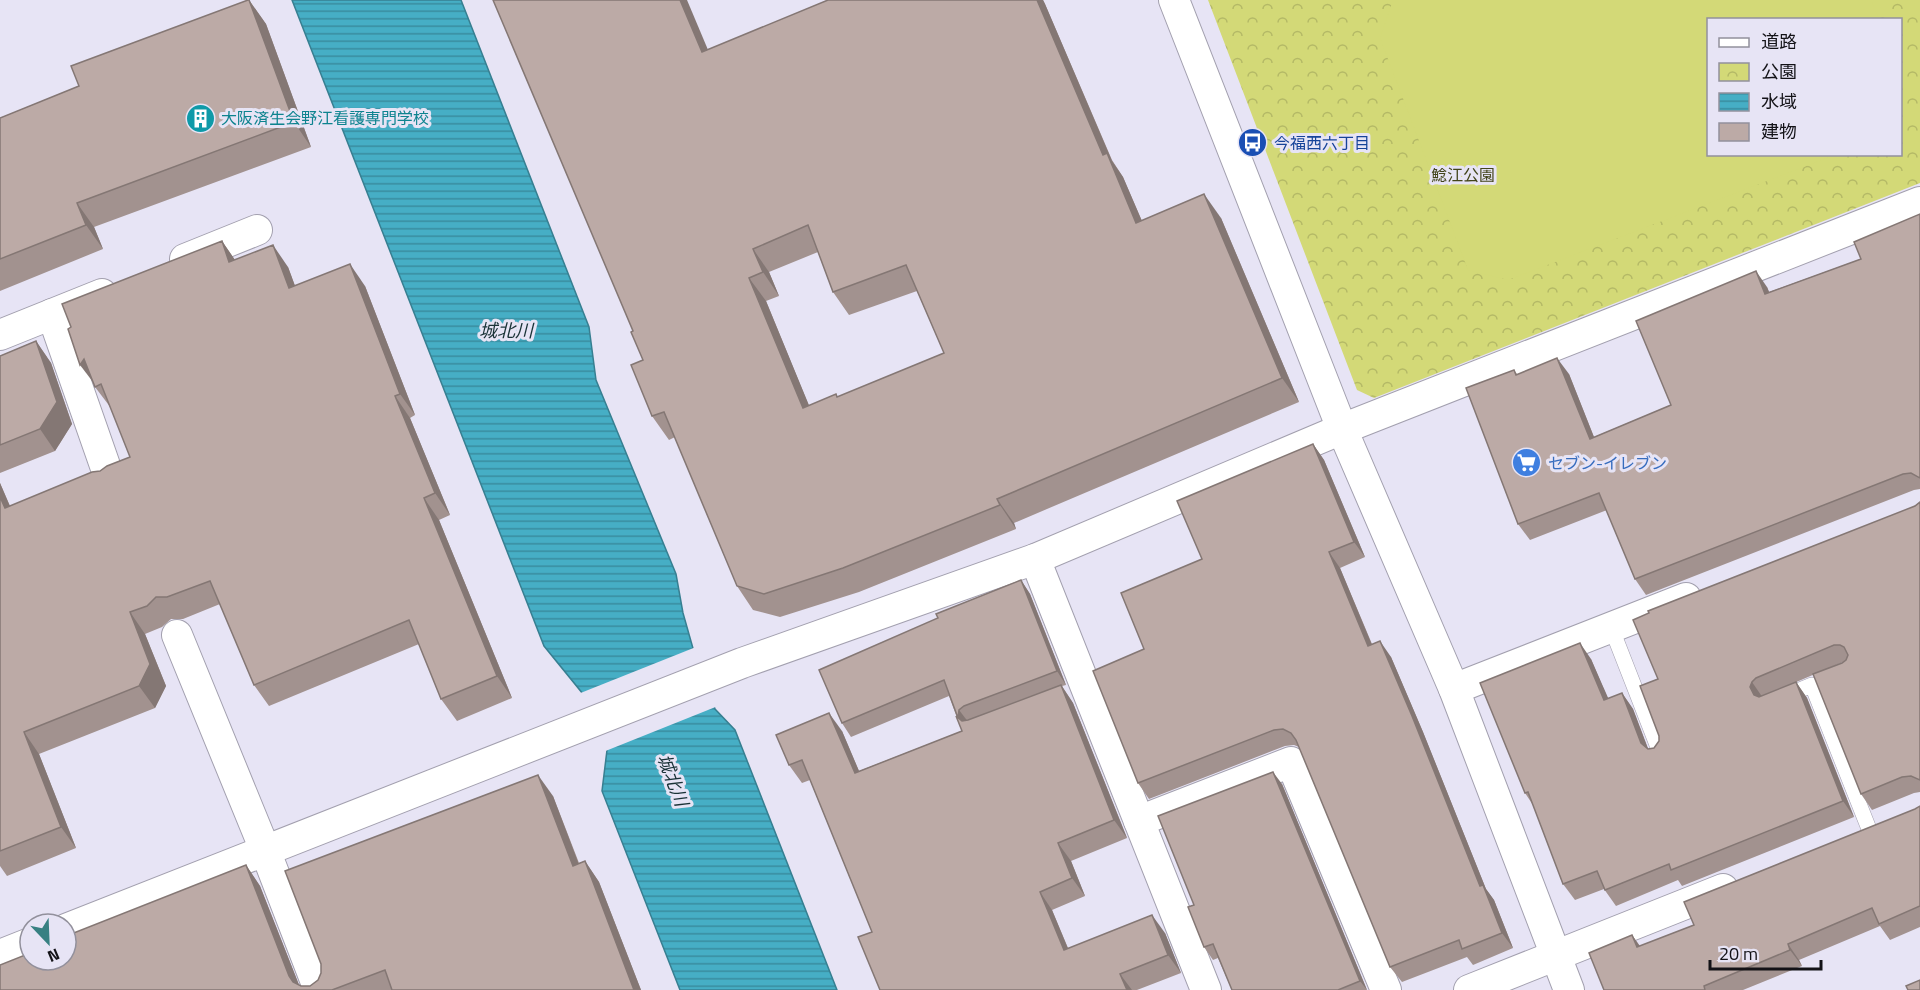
<svg xmlns="http://www.w3.org/2000/svg" width="1920" height="990" font-family="'Titillium Web','Noto Sans JP',sans-serif">
	<style>
		.park { fill: url(#park-crowns); fill-rule: evenodd }
		.garden { fill: #d3d977 }
		.water { fill: url(#water-rules); stroke: #377f91; stroke-width: 1.5 }
		.pier { fill: #e7e4f5 }
		.lines { fill: none; stroke-linecap: round; stroke-linejoin: round }
		.service-casing { stroke: #a3a0af; stroke-width: 16 }
		.minor-casing { stroke: #a3a0af; stroke-width: 32 }
		.service { stroke: #fff; stroke-width: 15 }
		.minor { stroke: #fff; stroke-width: 30 }
		.wall { fill: #a2928f; fill-rule: evenodd }
		.shaded-wall { fill: #847774 }
		.building { fill: #bcaaa6; stroke: #847774; stroke-width: 1.5; fill-rule: evenodd }
		.labels { text-anchor: middle; dominant-baseline: central; stroke-width: 6; stroke-linejoin: round; paint-order: stroke }
		.culture-label { font-size: 16px; fill: #0d838f; stroke: #e7e4f5; text-anchor: start }
		.transit-label { font-size: 16px; fill: #164399; stroke: #e7e4f5; text-anchor: start }
		.park-label { font-size: 16px; fill: #43451b; stroke: #e7e4f5 }
		.shop-label { font-size: 16px; fill: #366cbe; stroke: #e7e4f5; text-anchor: start }
		.water-label { font-size: 18px; font-style: italic; fill: #1a3237; stroke: #e7e4f5 }
	</style>
	<defs>
		<pattern id="park-crowns" width="20" height="18" patternUnits="userSpaceOnUse" patternTransform="scale(1.5)"><rect width="20" height="18" fill="#d3d977"/><path d="M2 6a3 3 0 1 1 6 0M12 15a3 3 0 1 1 6 0" fill="none" stroke="#b4b966"/></pattern>
		<pattern id="water-rules" width="6" height="5" patternUnits="userSpaceOnUse" patternTransform="scale(1.5)"><rect width="6" height="5" fill="#46aec5"/><path d="M0 2.5h6" fill="none" stroke="#398c9f"/></pattern>
	</defs>
	<rect width="100%" height="100%" fill="#e7e4f5"/>
	<!-- park -->
	<path class="park" d="M1208 0H1920V183L1374 398 1357 390ZM1708 20H1900V154H1708Z"/>
	<!-- garden -->
	<polygon class="garden" points="1393,0 1871,0 1879,19 1708,20 1708,154 1835,155 1508,280 1468,270 1380,38"/>
	<!-- water -->
	<polygon class="water" points="292,0 461,0 589,327 596,380 676,574 683,613 694,652 715,709 735,730 837,990 680,990 602,791 607,750 583,694 544,646"/>
	<!-- pier -->
	<polygon class="pier" points="696,647 718,706 603,752 578,694"/>
	<g class="lines">
		<defs>
			<g id="service">
				<polyline points="1611,627 1661,755"/>
				<polyline points="1783,697 1812,685 1869,829"/>
			</g>
			<g id="minor">
				<polyline points="1174,0 1342,429 1454,689 1569,990"/>
				<polyline points="185,259 257,230"/>
				<polyline points="52,314 109,477"/>
				<polyline points="0,335 102,294"/>
				<polyline points="1035,559 1206,990"/>
				<polyline points="177,635 265,850 319,990"/>
				<polyline points="1454,689 1686,598"/>
				<polyline points="1139,821 1291,762 1386,990"/>
				<polyline points="66,929 742,663 1035,559 1342,429 1920,202"/>
				<polyline points="0,955 30,943"/>
				<polyline points="1469,990 1723,889"/>
			</g>
		</defs>
		<!-- service casing -->
		<use href="#service" class="service-casing"/>
		<!-- minor casing -->
		<use href="#minor" class="minor-casing"/>
		<!-- service -->
		<use href="#service" class="service"/>
		<!-- minor -->
		<use href="#minor" class="minor"/>
	</g>
	<!-- wall -->
	<g class="wall">
		<polygon points="249,0 266,24 311,147 94,227 103,249 0,291 0,118 79,86"/>
		<path d="M828 0H1043L1045 4 1112 160 1123 177 1142 221 1221 218 1299 402 1014 523 1016 529 859 592 780 617 753 610 737 586 675 437 669 440 652 416 643 360 633 331 708 50ZM818 252 833 292 849 315 917 291 944 353 838 397 809 406 766 301 779 296 769 272Z"/>
		<polygon points="1920,214 1920,489 1914,490 1646,595 1635,579 1607,510 1530,540 1518,524 1514,370 1517,374 1569,374 1594,437 1671,405 1767,287 1769,292 1861,259"/>
		<polygon points="222,241 235,260 288,267 295,286 365,286 415,415 410,418 450,515 439,520 512,698 457,721 441,699 419,644 269,706 254,685 220,604 183,619 171,619 162,627 145,634 166,686 155,708 39,754 76,848 7,876 0,866 0,483 10,506 100,471 130,457 111,408 95,387 71,327"/>
		<polygon points="36,341 51,363 72,424 55,451 0,473 0,356"/>
		<polygon points="1313,444 1324,460 1365,557 1340,568 1372,644 1391,657 1423,732 1486,889 1494,900 1513,948 1473,965 1467,957 1402,982 1390,967 1299,747 1294,745 1285,746 1149,799 1138,783 1144,649 1202,559"/>
		<polygon points="1920,502 1920,792 1914,793 1872,810 1861,794 1842,663 1843,662 1794,683 1796,682 1807,698 1854,817 1682,886 1678,880 1616,906 1604,889 1575,900 1563,884 1533,805 1525,793 1591,659 1608,699 1622,693 1633,709 1648,749 1654,748 1659,741 1658,679"/>
		<polygon points="1021,580 1030,594 1066,685 1062,686 1073,703 1127,838 1071,861 1085,896 1052,910 1068,948 1165,933 1181,973 1137,990 880,990 872,932 810,780 802,783 789,765 842,731 859,771 962,731 949,696 851,737 842,723 938,618"/>
		<polygon points="1282,784 1367,990 1232,990 1218,958 1213,960 1204,947 1194,905"/>
		<polygon points="553,796 579,863 585,861 599,882 641,990 0,990 246,865 260,886 299,985 301,986 310,986"/>
		<polygon points="1920,806 1920,927 1890,940 1880,926 1799,960 1802,966 1743,990 1604,990 1632,935 1640,946 1694,925 1915,809"/>
	</g>
	<!-- shaded-wall -->
	<g class="shaded-wall">
		<polygon points="249,0 266,24 311,147 294,122"/>
		<polygon points="680,0 687,0 719,76 702,52"/>
		<polygon points="1037,0 1043,0 1045,4 1112,161 1123,177 1153,247 1136,223 1103,155"/>
		<polygon points="1204,194 1221,218 1299,402 1282,378"/>
		<polygon points="77,203 94,227 103,249 86,225"/>
		<polygon points="222,241 237,263 229,262"/>
		<polygon points="273,245 288,267 304,310 289,288"/>
		<polygon points="753,249 769,272 779,296 763,272"/>
		<polygon points="350,264 365,286 415,415 400,394"/>
		<polygon points="1756,271 1767,287 1776,309 1765,294"/>
		<polygon points="749,278 766,301 820,432 803,408"/>
		<polygon points="36,341 51,363 72,424 55,451 40,429"/>
		<polygon points="1557,358 1569,374 1601,455 1590,439"/>
		<polygon points="84,359 96,386 80,365"/>
		<polygon points="395,396 410,418 450,515 435,493"/>
		<polygon points="1313,444 1324,460 1365,557 1354,542"/>
		<polygon points="0,483 20,530 5,508 0,497"/>
		<polygon points="424,498 439,520 512,698 497,676"/>
		<polygon points="997,499 1014,523 1016,529 1000,505"/>
		<polygon points="1329,552 1340,568 1379,662 1368,646"/>
		<polygon points="1021,580 1030,594 1066,685 1057,671"/>
		<polygon points="130,612 145,634 166,686 155,708 139,686"/>
		<polygon points="1380,641 1391,657 1423,732 1486,889 1494,900 1513,948 1502,933 1480,886"/>
		<polygon points="1580,643 1591,659 1616,716 1604,700"/>
		<polygon points="1752,682 1763,698 1754,695 1750,687"/>
		<polygon points="1796,682 1807,698 1854,817 1843,801"/>
		<polygon points="1061,685 1073,703 1127,838 1114,820"/>
		<polygon points="1622,693 1633,709 1652,759 1641,743"/>
		<polygon points="959,710 969,723 968,731 958,718"/>
		<polygon points="829,713 842,731 867,790 855,773"/>
		<polygon points="24,732 39,754 76,848 61,827"/>
		<polygon points="1273,772 1282,784 1367,990 1360,981"/>
		<polygon points="538,775 553,796 587,886 573,866"/>
		<polygon points="1058,843 1071,861 1085,896 1072,878"/>
		<polygon points="585,861 599,882 641,990 634,990"/>
		<polygon points="246,865 260,886 301,990 298,990 289,976"/>
		<polygon points="1040,892 1052,910 1076,968 1064,950"/>
		<polygon points="1152,915 1165,933 1181,973 1168,955"/>
		<polygon points="1632,935 1643,951 1637,947"/>
		<polygon points="1788,944 1799,960 1802,966 1790,950"/>
		<polygon points="1120,974 1132,990 1127,990"/>
	</g>
	<!-- building -->
	<g class="building">
		<polygon points="248,0 249,0 294,122 77,203 86,225 0,259 0,118 79,86 71,66"/>
		<path d="M493 0H680L702 52 828 0H1037L1103 155 1107 153 1136 223 1204 194 1282 378 997 499 1000 505 843 568 764 594 737 586 664 412 652 416 631 365 643 360 631 332 633 331ZM808 225 833 292 906 265 944 353 837 397 836 394 803 408 749 278 763 272 753 249Z"/>
		<polygon points="1920,214 1920,478 1911,473 1903,474 1635,579 1599,493 1518,524 1466,388 1514,370 1516,375 1557,358 1590,439 1671,405 1636,321 1756,271 1765,294 1861,259 1854,242"/>
		<polygon points="222,241 229,262 273,245 289,288 350,264 400,394 395,396 435,493 424,498 497,676 441,699 409,620 254,685 210,581 167,597 156,597 147,606 130,612 150,664 139,686 24,732 61,827 0,851 0,497 5,508 92,472 100,471 107,466 130,457 101,384 95,387 84,359 80,365 68,329 71,327 62,304"/>
		<polygon points="36,341 57,402 40,429 0,445 0,356"/>
		<polygon points="1313,444 1354,542 1329,552 1368,646 1380,641 1412,716 1480,886 1483,885 1502,933 1462,949 1459,940 1390,967 1296,740 1291,733 1283,729 1274,730 1138,783 1093,671 1144,649 1121,593 1202,559 1177,501"/>
		<polygon points="1920,502 1920,780 1911,776 1902,777 1861,794 1813,674 1842,663 1846,660 1848,655 1844,647 1840,645 1834,645 1756,678 1752,682 1750,687 1754,695 1759,697 1796,682 1843,801 1671,870 1669,864 1605,890 1597,871 1563,884 1528,792 1525,793 1480,683 1580,643 1604,700 1622,693 1641,743 1648,749 1654,748 1659,741 1659,736 1640,686 1658,679 1633,620 1649,613 1648,611 1915,506"/>
		<polygon points="1021,580 1057,671 964,706 959,710 958,718 944,680 842,723 819,670 938,618 936,614"/>
		<polygon points="1061,685 1114,820 1058,843 1072,878 1040,892 1064,950 1152,915 1168,955 1120,974 1127,990 880,990 858,937 872,932 802,760 789,765 776,735 829,713 855,773 962,731 956,716 962,721 968,720"/>
		<polygon points="1273,772 1360,981 1338,990 1232,990 1213,944 1204,947 1188,907 1194,905 1158,816"/>
		<polygon points="538,775 573,866 585,861 634,990 392,990 385,970 332,990 0,990 0,965 30,953 30,960 66,960 66,936 246,865 289,976 293,982 301,986 310,986 318,980 321,973 321,964 285,871"/>
		<polygon points="1920,806 1920,906 1879,924 1872,908 1788,944 1790,950 1704,986 1705,990 1604,990 1589,953 1632,935 1637,947 1694,925 1684,902 1915,809"/>
		<polygon points="1920,980 1920,990 1908,990 1906,986"/>
	</g>
	<!-- icons -->
	<defs>
		<symbol id="building-disc" viewBox="-11 -11 22 22"><circle r="9.5" fill="#0f9aa8" stroke="#e7e4f5"/><path d="M-4-6H4V6H1V3H-1V6H-4ZM-2.5-4.3h1.7v1.8h-1.7ZM.8-4.3h1.7v1.8H.8ZM-2.5-1h1.7V.8h-1.7ZM.8-1h1.7V.8H.8Z" fill="#fff"/></symbol>
		<symbol id="bus-disc" viewBox="-11 -11 22 22"><circle r="9.5" fill="#1a4fb4" stroke="#e7e4f5"/><path d="M-5-6H5V4H4V6H2V4H-2V6H-4V4H-5ZM-3.5-4V0h7V-4ZM-3.5 1.2v1.5H-2V1.2ZM2 1.2v1.5H3.5V1.2Z" fill="#fff"/></symbol>
		<symbol id="supermarket-disc" viewBox="-11 -11 22 22"><circle r="9.5" fill="#3f7fe0" stroke="#e7e4f5"/><path d="M-6-5.5h2.5l.6 2H6L4.5 2H-2.5L-4.4-4H-6ZM-1.5 3.2a1.3 1.3 0 1 0 .1 0ZM3 3.2a1.3 1.3 0 1 0 .1 0Z" fill="#fff"/></symbol>
	</defs>
	<g fill-rule="evenodd">
		<use href="#building-disc" x="184" y="102" width="33" height="33"/>
		<use href="#bus-disc" x="1236" y="126" width="33" height="33"/>
		<use href="#supermarket-disc" x="1510" y="446" width="33" height="33"/>
	</g>
	<g class="labels">
		<!-- culture labels -->
		<g class="culture-label">
			<text x="221" y="118">大阪済生会野江看護専門学校</text>
		</g>
		<!-- transit labels -->
		<g class="transit-label">
			<text x="1274" y="143">今福西六丁目</text>
		</g>
		<!-- park labels -->
		<g class="park-label">
			<text x="1463" y="175">鯰江公園</text>
		</g>
		<!-- shop labels -->
		<g class="shop-label">
			<text x="1548" y="463">セブン-イレブン</text>
		</g>
		<!-- water labels -->
		<g class="water-label">
			<text x="506" y="330">城北川</text>
			<text transform="translate(673 780) rotate(69)">城北川</text>
		</g>
	</g>
	<!-- legend -->
	<rect x="1707" y="18" width="195" height="138" fill="#e7e4f5" stroke="#92909c" stroke-width="1.5"/>
	<rect x="1719" y="38" width="30" height="9" fill="#ffffff" stroke="#92909c" stroke-width="1.5"/>
	<text x="1761" y="48" font-size="18" fill="#131217">道路</text>
	<rect x="1719" y="63" width="30" height="18" fill="url(#park-crowns)" stroke="#92909c" stroke-width="1.5"/>
	<text x="1761" y="78" font-size="18" fill="#131217">公園</text>
	<rect x="1719" y="93" width="30" height="18" fill="url(#water-rules)" stroke="#92909c" stroke-width="1.5"/>
	<text x="1761" y="108" font-size="18" fill="#131217">水域</text>
	<rect x="1719" y="123" width="30" height="18" fill="#bcaaa6" stroke="#92909c" stroke-width="1.5"/>
	<text x="1761" y="138" font-size="18" fill="#131217">建物</text>
	<!-- north arrow -->
	<g transform="translate(48 942) rotate(157)"><circle r="28" fill="#e7e4f5" stroke="#92909c" stroke-width="1.5"/>
	<path d="M0-4.5L10 22L0 15L-10 22Z" fill="#378082"/>
	<text y="-9" font-size="16" font-weight="bold" text-anchor="middle" fill="#131217">N</text>
	</g>
	<!-- scale -->
	<path d="M1710 960v9h111v-9" fill="none" stroke="#131217" stroke-width="3"/>
	<text x="1719" y="960" font-size="18" fill="#131217" stroke="#e7e4f5" stroke-width="4.5" paint-order="stroke">20 m</text>
</svg>
